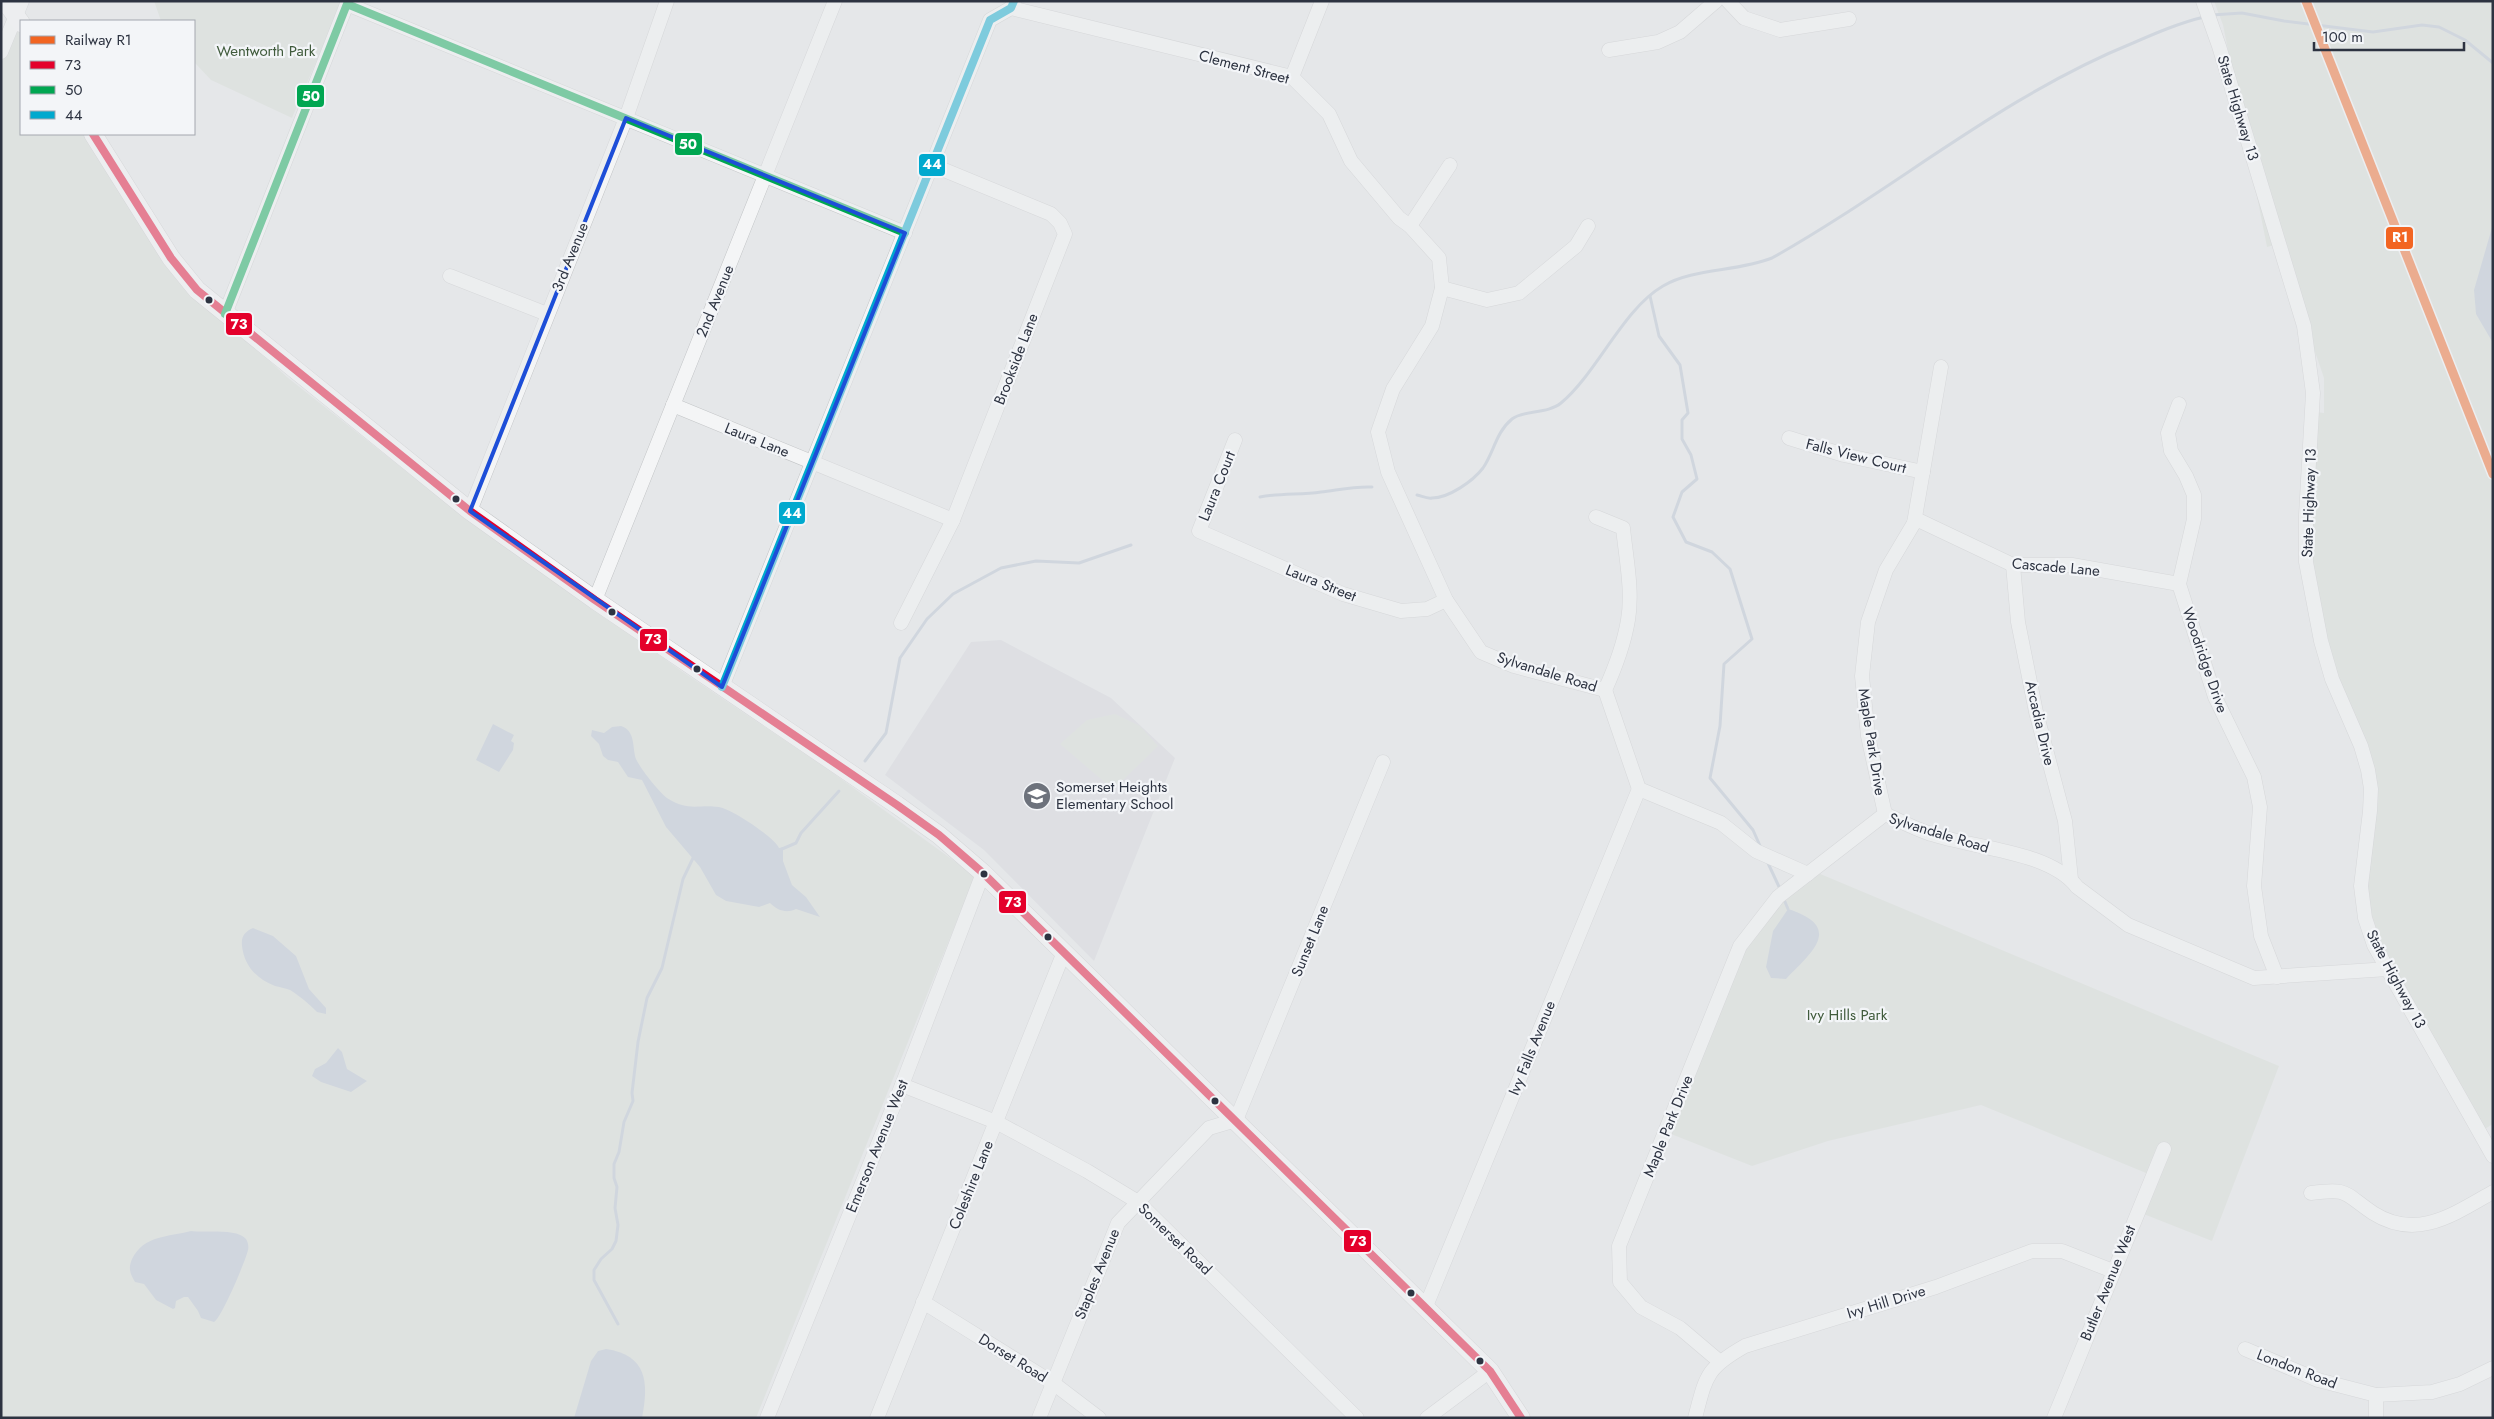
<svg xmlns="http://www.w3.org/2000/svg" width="2494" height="1419" font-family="Jost,sans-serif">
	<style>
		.built { fill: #d4d6dc }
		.green { fill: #d6dcd6 }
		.water { fill: #b7c2d0 }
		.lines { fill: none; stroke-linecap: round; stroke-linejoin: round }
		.stream { stroke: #b7c2d0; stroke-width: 3 }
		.minor-casing { stroke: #c3c5c7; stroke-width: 15 }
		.major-casing { stroke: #c2c4c6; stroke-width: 19 }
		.minor { stroke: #f4f5f6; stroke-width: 14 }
		.major { stroke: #f7f7f8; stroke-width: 18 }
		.bus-1-casing { stroke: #f3f5f8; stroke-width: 11 }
		.bus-2-casing { stroke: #f3f5f8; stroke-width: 11 }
		.bus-3-casing { stroke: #f3f5f8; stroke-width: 11 }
		.bus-1 { stroke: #e4002b; stroke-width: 8 }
		.bus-2 { stroke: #00a651; stroke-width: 8 }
		.bus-3 { stroke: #00a9ce; stroke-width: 8 }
		.rail-1-casing { stroke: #f3f5f8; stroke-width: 12 }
		.rail-1 { stroke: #f26522; stroke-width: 9 }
		.marked { fill: none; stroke: #1d4ed8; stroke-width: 4; stroke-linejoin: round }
		.bus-dot { fill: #2d3341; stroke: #f3f5f8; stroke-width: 2 }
		.labels { text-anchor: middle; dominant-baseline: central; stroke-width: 4.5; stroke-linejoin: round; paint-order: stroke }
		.park-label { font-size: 15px; fill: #405b3c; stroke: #f3f5f8 }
		.street-label { font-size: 15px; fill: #2d3341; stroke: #f3f5f8 }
		.poi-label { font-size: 15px; fill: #2d3341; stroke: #f3f5f8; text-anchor: start }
		.line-badge { stroke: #f3f5f8; stroke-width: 2 }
		.badge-label { font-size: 14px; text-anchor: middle; font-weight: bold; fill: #fff }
	</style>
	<rect width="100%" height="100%" fill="#e5e7e9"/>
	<!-- built -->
	<polygon class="built" points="1001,640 1111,698 1175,758 1094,961 984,850 885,775 971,642"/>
	<!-- green -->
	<g class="green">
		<polygon points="154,1 342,1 292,118 211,80 194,62 194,21 161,21"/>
		<polygon points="2214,1 2493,1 2493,1124 2478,1133 2362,917 2374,776 2318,630 2305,524 2308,411 2324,413 2324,378 2278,244 2267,247 2223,25"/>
		<polygon points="16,27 21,35 21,134 84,134 171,270 287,377 431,491 680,670 826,768 975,876 756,1418 1,1418 1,64"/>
		<polygon points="1115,714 1140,726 1158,746 1118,785 1108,785 1060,744 1087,720"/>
		<polygon points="1818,873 2279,1066 2212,1241 2141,1213 2146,1173 1981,1105 1828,1141 1752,1166 1671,1134 1751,936 1775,905"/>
	</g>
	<!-- water -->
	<g class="water">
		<polygon points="2493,224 2493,343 2476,314 2474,290"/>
		<polygon points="493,724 514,735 511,741 514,743 513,750 499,772 476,760"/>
		<path d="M621 726C636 731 632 747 636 759 640 768 659 792 667 798 689 812 698 804 719 807 732 809 774 837 779 848L783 847V861L792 885 806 897 820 917 796 909C786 914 777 910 770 903L759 907 726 901 716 895 700 867 666 827 642 780 628 777 618 762 608 760 603 756 599 744 591 736 592 730 604 733 612 727Z"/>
		<path d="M1788 909C1845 927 1811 953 1786 979L1771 978 1766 967 1773 931Z"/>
		<path d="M253 928 273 936 296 956 309 989 326 1008V1014L317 1012C308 1003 301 997 290 990 285 988 279 987 275 986 256 979 244 965 242 946 241 937 244 932 253 928Z"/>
		<polygon points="338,1048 342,1052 347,1069 367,1081 351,1092 321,1082 312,1076 315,1069 326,1063"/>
		<path d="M191 1231C205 1233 237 1228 246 1239 248 1242 249 1247 248 1250 246 1260 221 1319 214 1322L201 1318 198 1311 188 1297H184L176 1301 175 1308 173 1309 156 1300 144 1284 135 1282C130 1274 128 1268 132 1259 144 1235 168 1237 191 1231Z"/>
		<path d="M606 1349C647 1355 649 1382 642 1418H574L591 1361 598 1351Z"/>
	</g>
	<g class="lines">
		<!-- stream -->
		<g class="stream">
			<polyline points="2212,15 2242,13 2284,21 2373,32 2422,25 2439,27 2465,40 2493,63"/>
			<polyline points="1650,296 1659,336 1680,365 1688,413 1682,420 1682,439 1691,455 1697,479 1682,492 1673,517 1686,542 1712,552 1730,569 1752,639 1724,664 1720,726 1710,778 1753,830 1761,848"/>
			<path d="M1417 495C1422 496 1427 499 1432 498 1449 498 1473 481 1483 468 1494 452 1496 432 1512 419 1523 410 1548 414 1561 403 1597 373 1623 309 1663 286 1693 268 1737 272 1772 258 1895 189 2002 96 2133 43 2156 33 2179 23 2204 17"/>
			<path d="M1260 497C1281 493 1301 495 1321 492 1338 490 1355 486 1372 487"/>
			<polyline points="865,761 886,733 900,658 927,619 953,594 1001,568 1036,561 1079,563 1131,545"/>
			<polyline points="782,849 796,843 801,833 839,791"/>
			<polyline points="1767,861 1781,891"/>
			<polyline points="1783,897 1788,909"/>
			<polyline points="618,1324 594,1280 594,1270 601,1259 612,1249 616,1241 618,1225 615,1208 617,1187 614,1178 614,1164 619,1152 624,1122 633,1101 632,1093 638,1042 647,998 662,968 683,879 694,856"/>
		</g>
		<defs>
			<g id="minor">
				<polyline points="1728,1 1744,18 1780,30 1849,19"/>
				<polyline points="2203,1 2219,46 2304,326 2313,393 2306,515 2306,562 2321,641 2332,679 2361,746 2368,770 2371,789 2370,811 2361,886 2365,918 2374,945 2493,1156"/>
				<polyline points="1011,8 1292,77 1329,114 1351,161 1399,218 1410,226 1439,258 1442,288 1432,326 1393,389 1378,432 1388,472 1446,600 1481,652 1514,666 1605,690"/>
				<polyline points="1609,50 1658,42 1680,32 1716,1"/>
				<polyline points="1,52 22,1"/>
				<polyline points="1292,77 1322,1"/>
				<polyline points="1410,226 1450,165"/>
				<polyline points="450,276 547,314"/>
				<polyline points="1442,288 1487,300 1519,293 1576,246 1588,226"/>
				<polyline points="225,314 347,4 905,233"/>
				<polyline points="2179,404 2168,433 2171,451 2186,476 2194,495 2194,519 2179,584 2215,697 2254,777 2260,807 2254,886 2261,936 2277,977"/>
				<polyline points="673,405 953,520"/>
				<polyline points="1789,438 1844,455 1923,472"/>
				<polyline points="1235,440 1199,531 1343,594 1401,611 1427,609 1446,600"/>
				<polyline points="470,511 626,118 667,1"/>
				<path d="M1596 517 1623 528C1626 558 1633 591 1628 620 1624 644 1615 668 1605 690"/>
				<polyline points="1914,523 1916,519 2013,565 2072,565 2179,584"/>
				<polyline points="2013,565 2018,622 2036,712 2065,821 2071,879"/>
				<polyline points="595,600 835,1"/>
				<polyline points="901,623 953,520 1065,234 1060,223 1051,214 932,165"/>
				<polyline points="722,687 990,20 1011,8 1014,1"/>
				<polyline points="1605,690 1639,789 1721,823 1756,851 1808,874"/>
				<path d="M1885 814C1900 821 1915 829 1931 834 1972 848 2050 851 2077 887L2128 925 2254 978 2388 969"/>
				<polyline points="1885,814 1868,736 1862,676 1868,622 1886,570 1914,523 1941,367"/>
				<polyline points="902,1085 996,1122 1087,1171 1138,1202 1357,1418"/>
				<path d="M2311 1193C2350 1188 2343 1193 2373 1213 2417 1241 2454 1214 2493 1192"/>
				<polyline points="923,1302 1053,1383 1099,1418"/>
				<polyline points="1426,1306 1639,789"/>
				<polyline points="2245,1349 2318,1380 2376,1395 2432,1392 2460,1384 2493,1368"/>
				<polyline points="1719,1361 1680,1328 1641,1307 1620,1282 1619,1246 1740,946 1778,897 1885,814"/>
				<polyline points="767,1418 902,1085 983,873"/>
				<polyline points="877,1418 1064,952"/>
				<polyline points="1039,1418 1118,1223 1209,1128 1236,1120 1383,762"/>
				<polyline points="1427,1418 1490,1371"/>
				<path d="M1695 1418C1706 1376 1706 1368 1745 1346L1936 1287 2032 1251H2062L2113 1271"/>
				<polyline points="2054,1418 2164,1149"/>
				<polyline points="2376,1418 2376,1395"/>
			</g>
			<g id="major">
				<polyline points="5,1 21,23"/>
				<polyline points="93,134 171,258 197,290 470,511 595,600 897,805 939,835 983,873 1490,1371 1521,1418"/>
			</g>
		</defs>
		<!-- minor casing -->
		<use href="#minor" class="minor-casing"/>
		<!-- major casing -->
		<use href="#major" class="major-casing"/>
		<!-- minor -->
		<use href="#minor" class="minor"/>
		<!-- major -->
		<use href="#major" class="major"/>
		<defs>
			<polyline id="bus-1" points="93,134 171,258 197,290 470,511 595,600 897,805 939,835 983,873 1490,1371 1521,1418"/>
			<polyline id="bus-2" points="225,314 347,4 905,233"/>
			<polyline id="bus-3" points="722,687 990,20 1011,8 1014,1"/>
		</defs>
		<!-- bus-1 casing -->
		<use href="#bus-1" class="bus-1-casing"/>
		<!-- bus-2 casing -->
		<use href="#bus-2" class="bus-2-casing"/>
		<!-- bus-3 casing -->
		<use href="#bus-3" class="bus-3-casing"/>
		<!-- bus-1 -->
		<use href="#bus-1" class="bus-1"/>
		<!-- bus-2 -->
		<use href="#bus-2" class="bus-2"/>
		<!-- bus-3 -->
		<use href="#bus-3" class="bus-3"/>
		<defs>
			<polyline id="rail-1" points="2306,1 2493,474"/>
		</defs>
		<!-- rail-1 casing -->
		<use href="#rail-1" class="rail-1-casing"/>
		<!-- rail-1 -->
		<use href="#rail-1" class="rail-1"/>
	</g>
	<!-- marked area -->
	<path d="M0 0H2494V1419H0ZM626 118 905 233 722 687 470 511Z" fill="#e5e7e9" fill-opacity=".55" fill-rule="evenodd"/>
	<path class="marked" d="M626 118 905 233 722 687 470 511Z"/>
	<!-- icons -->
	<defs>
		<symbol id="school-disc" viewBox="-11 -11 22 22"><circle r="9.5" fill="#6d727c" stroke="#f3f5f8"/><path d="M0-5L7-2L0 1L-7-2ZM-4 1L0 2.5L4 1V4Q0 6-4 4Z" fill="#fff"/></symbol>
	</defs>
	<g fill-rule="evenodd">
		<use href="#school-disc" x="1021" y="780" width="32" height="32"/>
	</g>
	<!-- markers -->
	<g class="bus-dot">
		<circle cx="209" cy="300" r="4.5"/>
		<circle cx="456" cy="499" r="4.5"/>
		<circle cx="612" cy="612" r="4.5"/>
		<circle cx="697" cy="669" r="4.5"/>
		<circle cx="984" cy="874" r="4.5"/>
		<circle cx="1048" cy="937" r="4.5"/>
		<circle cx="1215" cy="1101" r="4.5"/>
		<circle cx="1411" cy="1293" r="4.5"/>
		<circle cx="1480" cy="1361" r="4.5"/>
	</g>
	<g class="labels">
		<!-- park labels -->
		<g class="park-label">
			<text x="266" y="51">Wentworth Park</text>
			<text x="1847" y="1015">Ivy Hills Park</text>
		</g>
		<!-- street labels -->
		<g class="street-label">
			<text transform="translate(1244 67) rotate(15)">Clement Street</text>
			<text transform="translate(2238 108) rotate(73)">State Highway 13</text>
			<text transform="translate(570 257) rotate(-68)">3rd Avenue</text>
			<text transform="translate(715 301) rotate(-68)">2nd Avenue</text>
			<text transform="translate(1016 359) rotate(-69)">Brookside Lane</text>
			<text transform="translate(757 440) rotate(22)">Laura Lane</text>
			<text transform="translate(1856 456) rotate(14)">Falls View Court</text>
			<text transform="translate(1217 486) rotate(-68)">Laura Court</text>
			<text transform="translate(2309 503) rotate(-88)">State Highway 13</text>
			<text transform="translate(2056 567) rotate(5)">Cascade Lane</text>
			<text transform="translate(1321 583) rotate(22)">Laura Street</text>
			<text transform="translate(2205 660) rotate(71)">Woodridge Drive</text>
			<text transform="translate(1547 672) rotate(17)">Sylvandale Road</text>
			<text transform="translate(2040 723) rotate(77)">Arcadia Drive</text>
			<text transform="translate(1872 742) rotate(81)">Maple Park Drive</text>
			<text transform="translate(1939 833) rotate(17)">Sylvandale Road</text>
			<text transform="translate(1310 941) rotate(-68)">Sunset Lane</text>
			<text transform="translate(2396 979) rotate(62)">State Highway 13</text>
			<text transform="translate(1532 1048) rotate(-68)">Ivy Falls Avenue</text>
			<text transform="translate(1668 1126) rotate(-68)">Maple Park Drive</text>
			<text transform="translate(877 1146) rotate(-68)">Emerson Avenue West</text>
			<text transform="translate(971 1185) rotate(-68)">Coleshire Lane</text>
			<text transform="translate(1175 1239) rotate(44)">Somerset Road</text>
			<text transform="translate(1097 1274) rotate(-68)">Staples Avenue</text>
			<text transform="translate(2108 1283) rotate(-68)">Butler Avenue West</text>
			<text transform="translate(1886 1302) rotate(-17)">Ivy Hill Drive</text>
			<text transform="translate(1013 1358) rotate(32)">Dorset Road</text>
			<text transform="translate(2297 1369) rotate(21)">London Road</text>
		</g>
		<!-- poi labels -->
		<g class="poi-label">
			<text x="1056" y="787">Somerset Heights<tspan x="1056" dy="17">Elementary School</tspan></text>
		</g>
	</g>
	<g class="line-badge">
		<rect x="296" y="84" width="29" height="24" rx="5" fill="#00a651"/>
		<rect x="674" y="132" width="29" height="24" rx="5" fill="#00a651"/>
		<rect x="918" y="153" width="28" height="24" rx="5" fill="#00a9ce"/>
		<rect x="2385" y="226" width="29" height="24" rx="5" fill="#f26522"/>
		<rect x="225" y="312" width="28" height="24" rx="5" fill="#e4002b"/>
		<rect x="778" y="501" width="28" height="24" rx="5" fill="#00a9ce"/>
		<rect x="639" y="628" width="29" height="24" rx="5" fill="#e4002b"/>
		<rect x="998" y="890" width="29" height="24" rx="5" fill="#e4002b"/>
		<rect x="1343" y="1229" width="29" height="24" rx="5" fill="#e4002b"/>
	</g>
	<g class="badge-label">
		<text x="311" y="101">50</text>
		<text x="688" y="149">50</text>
		<text x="932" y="169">44</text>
		<text x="2400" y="242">R1</text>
		<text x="239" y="329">73</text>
		<text x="792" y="518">44</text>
		<text x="653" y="644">73</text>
		<text x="1013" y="907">73</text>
		<text x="1358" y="1246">73</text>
	</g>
	<!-- border -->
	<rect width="2494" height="1419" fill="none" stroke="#2d3341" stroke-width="5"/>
	<!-- legend -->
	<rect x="20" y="20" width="175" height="115" fill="#f3f5f8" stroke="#a4a7af"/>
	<rect x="30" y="36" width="25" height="8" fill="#f26522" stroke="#a4a7af"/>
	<text x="65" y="45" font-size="15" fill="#2d3341">Railway R1</text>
	<rect x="30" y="61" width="25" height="8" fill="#e4002b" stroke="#a4a7af"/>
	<text x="65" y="70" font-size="15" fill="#2d3341">73</text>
	<rect x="30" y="86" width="25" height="8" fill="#00a651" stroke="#a4a7af"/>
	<text x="65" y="95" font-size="15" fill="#2d3341">50</text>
	<rect x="30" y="111" width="25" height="8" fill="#00a9ce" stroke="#a4a7af"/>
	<text x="65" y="120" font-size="15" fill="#2d3341">44</text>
	<!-- scale -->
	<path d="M2314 42v8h150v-8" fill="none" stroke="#2d3341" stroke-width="2.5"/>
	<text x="2322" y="42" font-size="15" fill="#2d3341" stroke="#f3f5f8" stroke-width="4" paint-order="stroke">100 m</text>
</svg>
